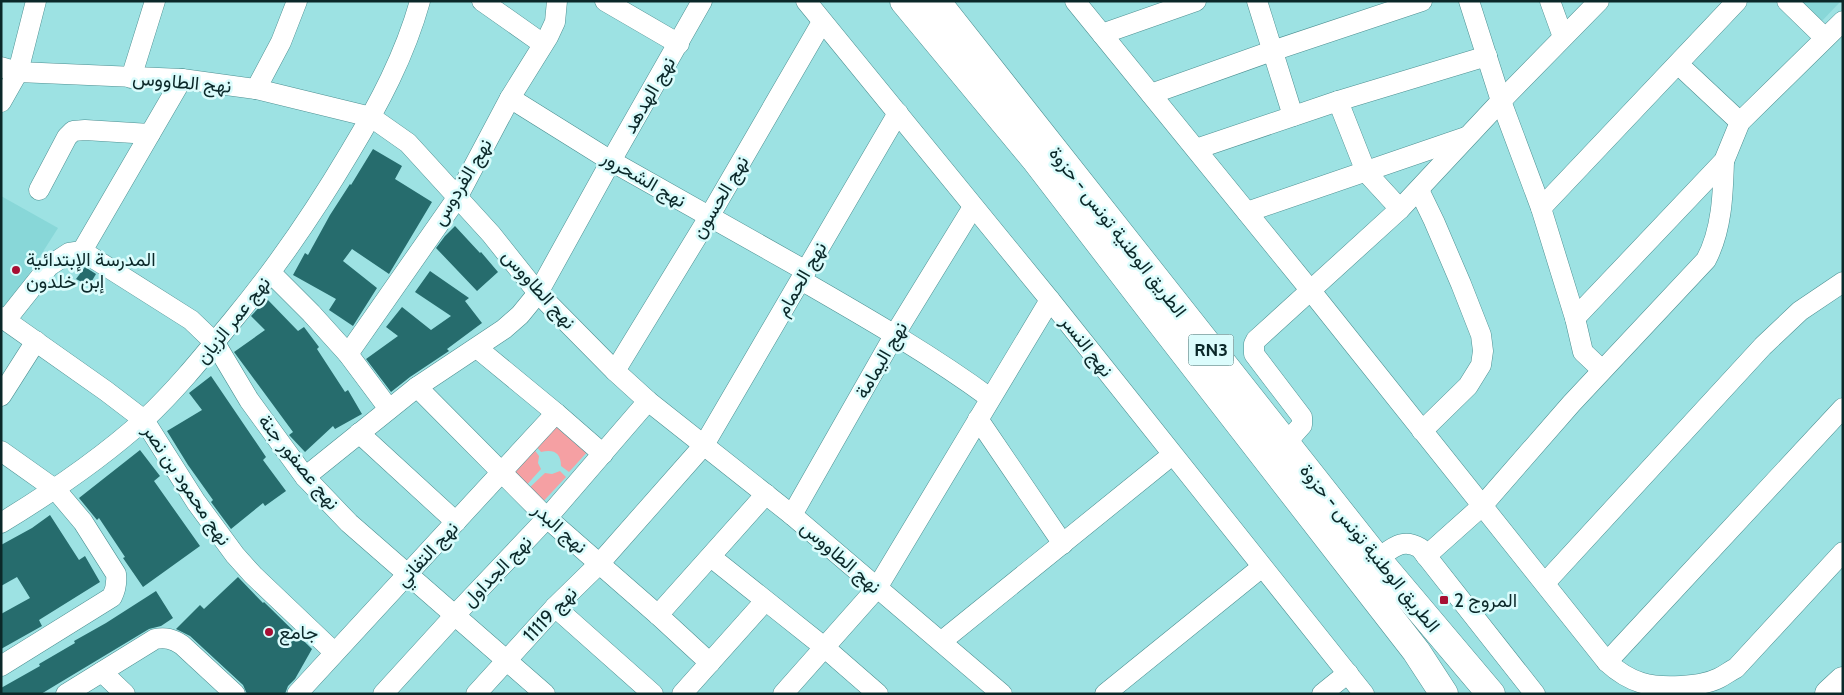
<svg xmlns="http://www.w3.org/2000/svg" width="1844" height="695" font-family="Cabin,Vazirmatn,sans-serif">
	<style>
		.built { fill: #88d7d8 }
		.green { fill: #f5a0a3 }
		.building { fill: #266c6d }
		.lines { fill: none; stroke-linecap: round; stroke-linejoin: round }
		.minor-casing { stroke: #4d9092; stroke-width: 21 }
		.highway-casing { stroke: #4d9092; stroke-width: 29 }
		.minor { stroke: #fff; stroke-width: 20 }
		.highway { stroke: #fff; stroke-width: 28 }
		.poi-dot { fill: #a70f33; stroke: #dbfcfc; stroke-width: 2 }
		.labels { text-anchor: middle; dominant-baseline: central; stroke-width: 5; stroke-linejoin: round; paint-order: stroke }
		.shield { fill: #dbfcfc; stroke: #496868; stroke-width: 1 }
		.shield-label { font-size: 18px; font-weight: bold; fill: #0b2829 }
		.street-label { font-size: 19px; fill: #0b2829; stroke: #dbfcfc }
		.poi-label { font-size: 19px; fill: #0b2829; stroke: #dbfcfc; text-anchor: start }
	</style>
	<rect width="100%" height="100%" fill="#9de2e3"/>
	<!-- built -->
	<g class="built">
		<polygon points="1795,1 1841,1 1819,24"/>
		<polygon points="1,196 58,228 4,313 1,311"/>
	</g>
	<!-- green -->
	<g class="green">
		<path d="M557 420 589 450 569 472 561 466C561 452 553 449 541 452L536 446Z"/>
		<polygon points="533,448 539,456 538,463 541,469 524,488 509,471"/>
		<polygon points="560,471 566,477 539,506 526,491 545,473 552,474"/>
	</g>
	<!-- building -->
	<g class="building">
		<polygon points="373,149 402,166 395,179 432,202 389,274 352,249 343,261 377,288 353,326 329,310 336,299 293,275 305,253 308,255 330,215 350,184 351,185"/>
		<polygon points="455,226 480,253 481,252 498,272 477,291 436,248 445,236"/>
		<polygon points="85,267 96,274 89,286 76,279"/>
		<polygon points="430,271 469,298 465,301 482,323 447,349 449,351 410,377 391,392 366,359 398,336 386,327 402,307 431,330 451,316 415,292"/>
		<polygon points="267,299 298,331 304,327 319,347 317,349 345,392 348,390 362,414 335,429 333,426 305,452 289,435 293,432 234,352 265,330 251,316"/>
		<polygon points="211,376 266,457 263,460 286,491 265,506 263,503 231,529 211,502 213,500 188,465 167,431 202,410 189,393"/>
		<polygon points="140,450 160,476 154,481 200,546 143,587 123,558 125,557 99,518 97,520 79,498"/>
		<polygon points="50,515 79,560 85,556 100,582 39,620 42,626 1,649 1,614 30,598 17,577 1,586 1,545 32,528"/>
		<polygon points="238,577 263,603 264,602 312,649 295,679 288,686 285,694 247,694 243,685 190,636 176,629 200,605 204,609"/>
		<polygon points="156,591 173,618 161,626 149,629 41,694 1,694 1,688 40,666 39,664 75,643 74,641 106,623"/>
	</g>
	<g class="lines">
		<defs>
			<g id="minor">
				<polyline points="482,1 543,44"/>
				<polyline points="605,1 679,44"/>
				<polyline points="806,1 1050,300 1364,694"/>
				<path d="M1075 1 1311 291 1607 662C1630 683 1650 688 1681 686 1694 685 1707 684 1719 678 1725 675 1730 671 1736 668L1843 552"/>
				<polyline points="1257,1 1293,116"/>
				<polyline points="1469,1 1501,101 1541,208 1575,318 1583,352 1602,370"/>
				<polyline points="1550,1 1563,37"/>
				<polyline points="1787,1 1825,38"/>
				<polyline points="1102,34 1196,1"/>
				<polyline points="1678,64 1740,122"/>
				<polyline points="1,67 18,72 182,79 256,89 371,117 408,143 491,234 538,293 615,371 648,401 792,515 1002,694"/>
				<polyline points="131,78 155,1"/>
				<polyline points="256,89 281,42 297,1"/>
				<polyline points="1151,94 1272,51 1422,1"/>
				<polyline points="510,98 611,161 806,271"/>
				<polyline points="1338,101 1366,172 1400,209"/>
				<polyline points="1,102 18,72 36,1"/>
				<polyline points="1196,149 1338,101 1487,56"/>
				<polyline points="39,190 67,137 73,131 85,130 150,134"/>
				<polyline points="1419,190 1434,221 1461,284 1481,335 1483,351 1481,365 1468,386 1422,431"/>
				<polyline points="1541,208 1737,1"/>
				<polyline points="1247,212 1466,137"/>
				<polyline points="82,251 191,320 215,343 249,400 305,477 349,523 545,694"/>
				<polyline points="271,273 311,313 348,354 389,409"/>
				<path d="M801 280C865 317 930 354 990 398"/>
				<polyline points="1,317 106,391 144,420 196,502 235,555 253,575 334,652"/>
				<polyline points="1575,318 1724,161 1740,122 1843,21"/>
				<polyline points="6,320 49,266 69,253 82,251 182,79"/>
				<polyline points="477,348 556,413 603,454"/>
				<polyline points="348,354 457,198 510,98 548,37 555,22 557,1"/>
				<polyline points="615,371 709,217 822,22"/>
				<polyline points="417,387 547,518 658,615 710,663"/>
				<polyline points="1,396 36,341"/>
				<polyline points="978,419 1063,544"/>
				<polyline points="359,433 456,522"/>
				<polyline points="1285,444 1302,425 1302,417 1254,354 1254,344 1256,340 1400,209 1501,101 1599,1"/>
				<path d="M1 451 56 490 83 522 116 574C117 583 116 589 112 597L1 666"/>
				<polyline points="305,477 417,387 504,329 520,315 538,293 611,161 702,1"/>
				<polyline points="792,515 895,334 973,207"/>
				<path d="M1 523C52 492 101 459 145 419 178 388 205 354 233 320 277 267 315 211 350 152 379 104 405 55 420 1"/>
				<path d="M1426 556 1482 506 1571 404 1706 260C1722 230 1723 194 1724 161"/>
				<polyline points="711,557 824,647 878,694"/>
				<path d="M1377 559C1392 549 1402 537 1420 548L1535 694"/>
				<polyline points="1545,583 1763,346 1800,311 1843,282"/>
				<polyline points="555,607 653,694"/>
				<polyline points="658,615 766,494"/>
				<polyline points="942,641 1172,455"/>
				<polyline points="1607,662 1843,408"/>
				<polyline points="102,672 125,694"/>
				<path d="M66 694 155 639C166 637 173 639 182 645L235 694"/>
				<polyline points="297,694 556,413"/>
				<polyline points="383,694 455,615 547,518 648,401"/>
				<polyline points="476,694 555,607 599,564 704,445 898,113"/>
				<polyline points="682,694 765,601"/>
				<polyline points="783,694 877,588 1050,300"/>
				<polyline points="1105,694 1262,567"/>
				<polyline points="1322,694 1348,673"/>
			</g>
			<g id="highway">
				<polyline points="904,1 1035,159 1165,328 1416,651 1444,694"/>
				<polyline points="936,1 1377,559 1491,694"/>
				<polyline points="1829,694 1843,681"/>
			</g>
		</defs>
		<!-- minor casing -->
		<use href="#minor" class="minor-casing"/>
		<!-- highway casing -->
		<use href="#highway" class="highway-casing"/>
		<!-- minor -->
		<use href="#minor" class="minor"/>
		<!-- highway -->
		<use href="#highway" class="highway"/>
	</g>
	<!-- markers -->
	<g class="poi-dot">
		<circle cx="16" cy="270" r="5"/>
		<rect x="1439" y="595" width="10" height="10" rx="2.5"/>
		<circle cx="269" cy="632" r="5"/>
	</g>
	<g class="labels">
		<!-- shield labels -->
		<rect class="shield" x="1188.5" y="334.5" width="45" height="31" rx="4"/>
		<g class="shield-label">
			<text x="1211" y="350">RN3</text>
		</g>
		<!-- street labels -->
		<g class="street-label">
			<text transform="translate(182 82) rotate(5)">نهج الطاووس</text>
			<text transform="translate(649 95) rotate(-60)">نهج الهدهد</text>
			<text transform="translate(644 179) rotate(30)">نهج الشحرور</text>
			<text transform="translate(462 182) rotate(-59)">نهج الفردوس</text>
			<text transform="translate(720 197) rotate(-59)">نهج الحسون</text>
			<text transform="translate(1118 232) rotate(52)">الطريق الوطنية تونس - حزوة</text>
			<text transform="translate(801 279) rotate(-60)">نهج الحمام</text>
			<text transform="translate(539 289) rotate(48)">نهج الطاووس</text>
			<text transform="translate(233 320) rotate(-51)">نهج عمر الزيان</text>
			<text transform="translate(1087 346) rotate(52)">نهج النسر</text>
			<text transform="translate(881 360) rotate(-60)">نهج اليمامة</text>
			<text transform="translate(299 462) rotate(51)">نهج عصفور جنة</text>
			<text transform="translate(187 485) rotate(56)">نهج محمود بن نصر</text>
			<text transform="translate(560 528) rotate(42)">نهج البدر</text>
			<text transform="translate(1370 548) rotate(51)">الطريق الوطنية تونس - حزوة</text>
			<text transform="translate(427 554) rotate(-47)">نهج التفاني</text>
			<text transform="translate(841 557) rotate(41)">نهج الطاووس</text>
			<text transform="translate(497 571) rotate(-46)">نهج الجداول</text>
			<text transform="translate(550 614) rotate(-46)">نهج 11119</text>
		</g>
		<!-- poi labels -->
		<g class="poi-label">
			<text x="26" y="259">المدرسة الإبتدائية<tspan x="26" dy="22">إبن خلدون</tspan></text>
			<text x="1454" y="600">المروج 2</text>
			<text x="279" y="632">جامع</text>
		</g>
	</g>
	<!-- border -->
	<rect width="1844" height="695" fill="none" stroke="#0b2829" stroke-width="5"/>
</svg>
